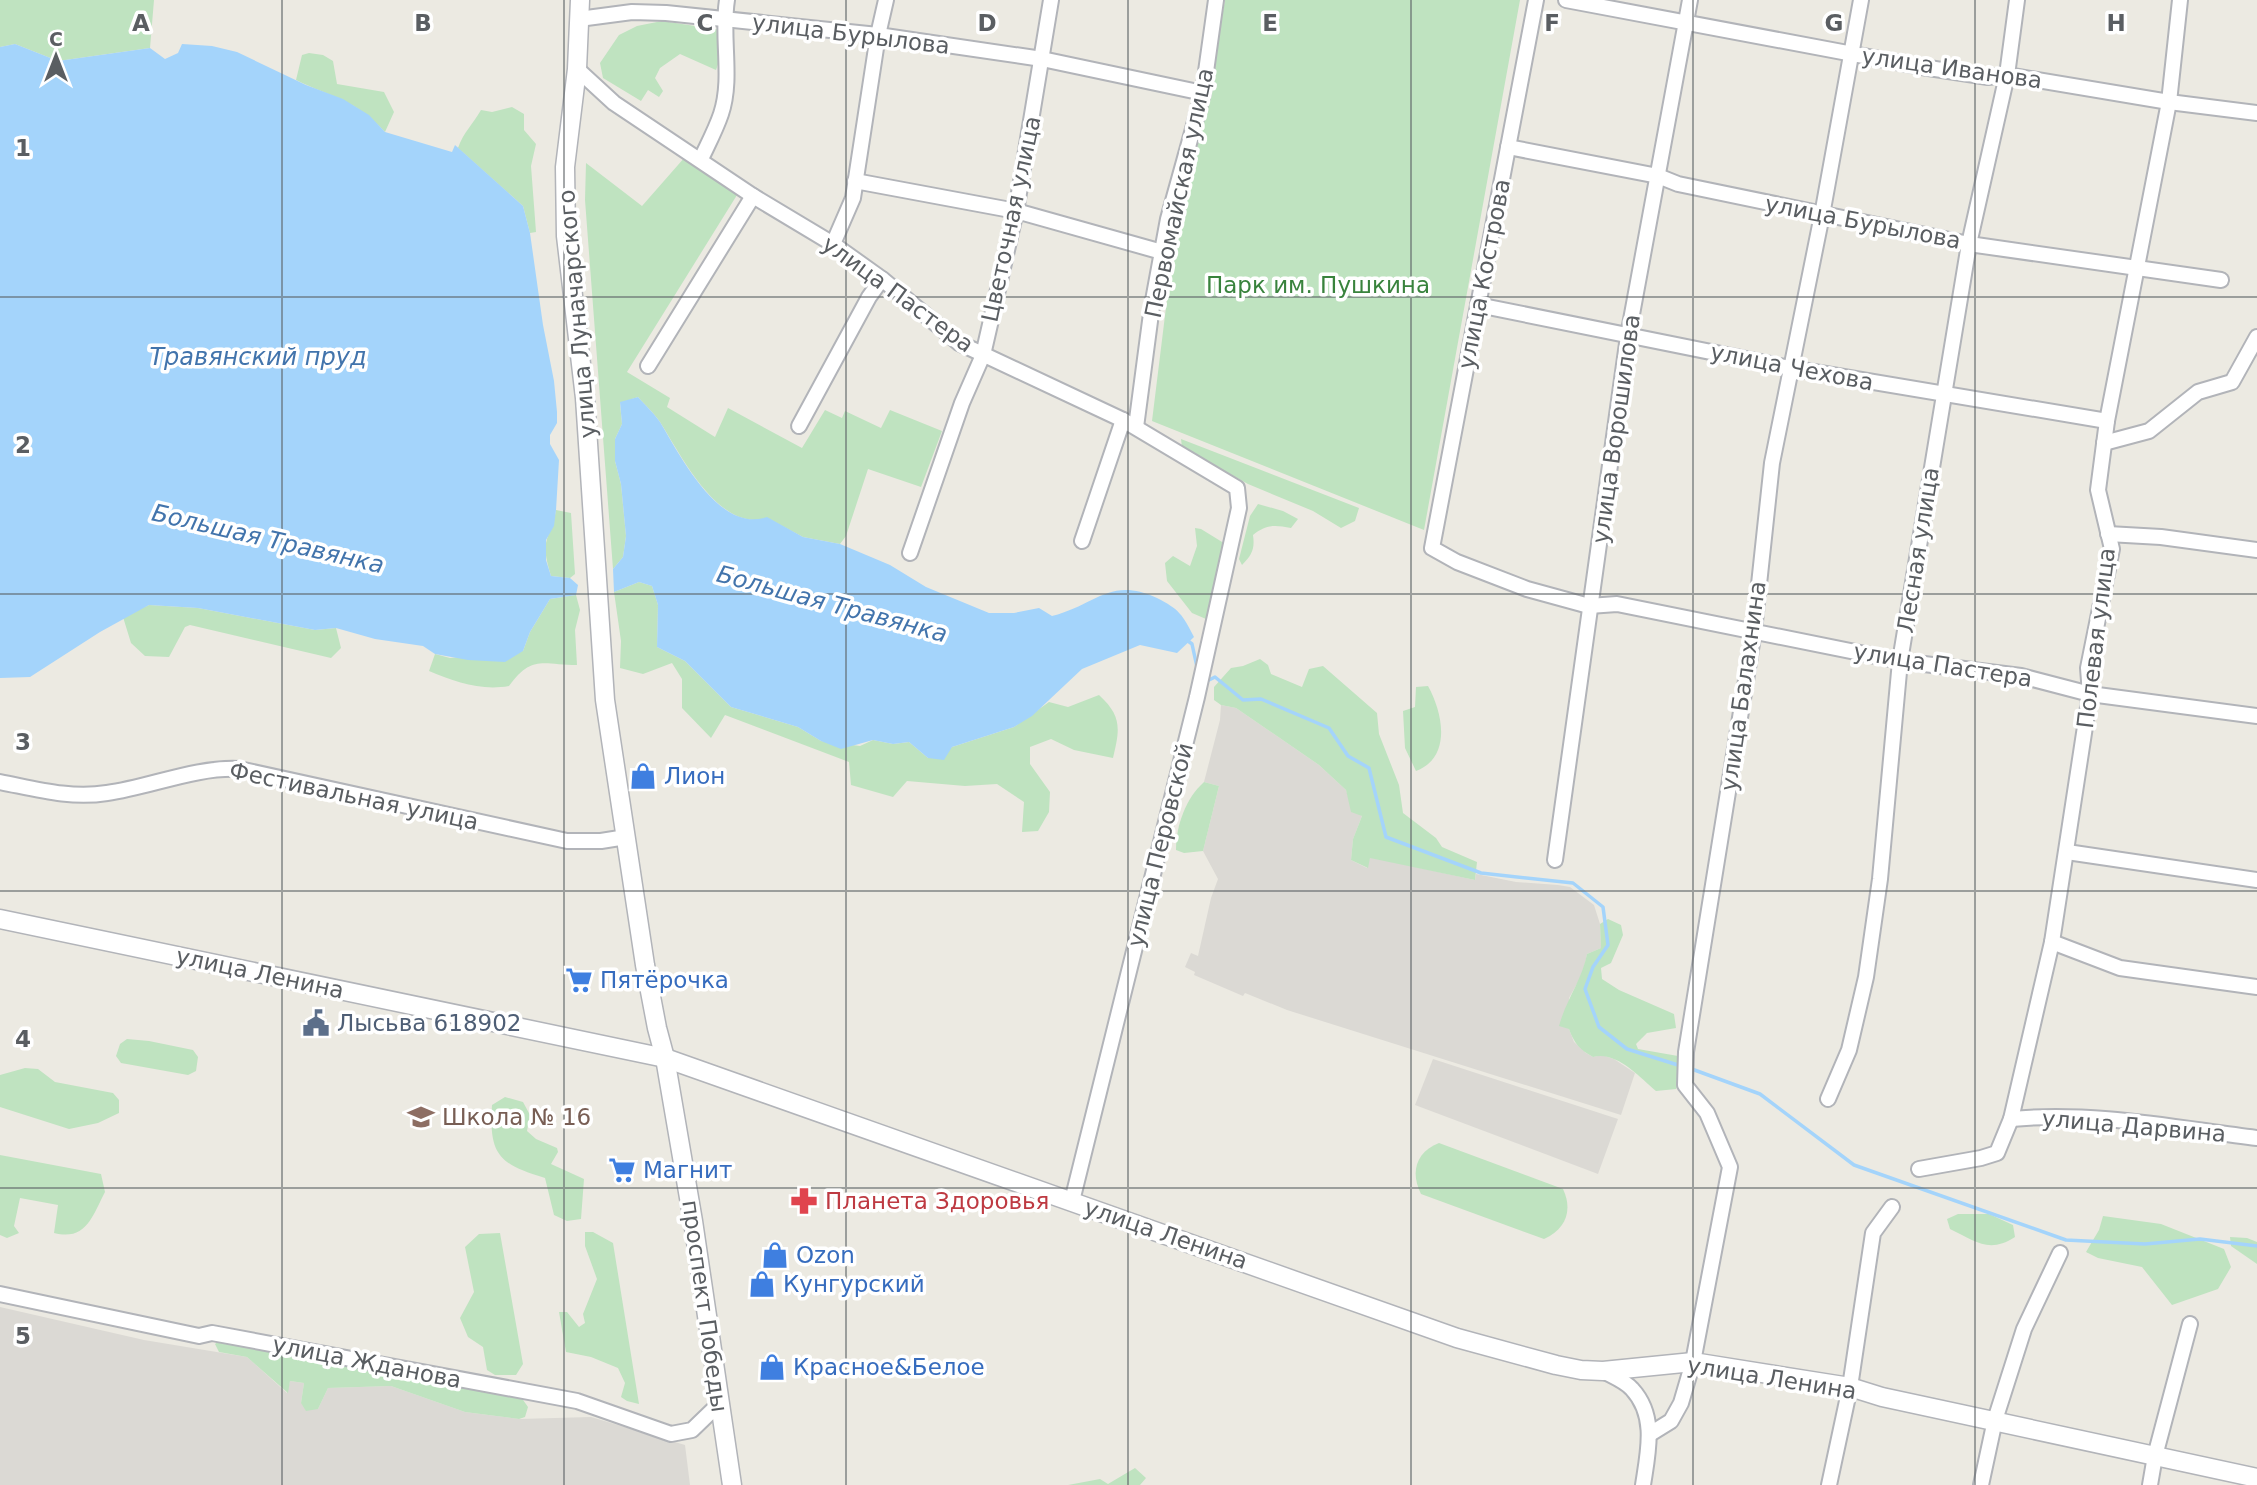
<svg xmlns="http://www.w3.org/2000/svg" width="2257" height="1485" font-family="'DejaVu Sans',sans-serif">
	<style>
		.industrial { fill: #dbd9d4 }
		.green { fill: #bfe3c0 }
		.water { fill: #a4d4fb }
		.lines { fill: none; stroke-linecap: round; stroke-linejoin: round }
		.stream { stroke: #a4d4fb; stroke-width: 3.5 }
		.minor-casing { stroke: #b2b4b9; stroke-width: 18 }
		.tertiary-casing { stroke: #b2b4b9; stroke-width: 21 }
		.minor { stroke: #fff; stroke-width: 14 }
		.tertiary { stroke: #fff; stroke-width: 18 }
		.grid { fill: none; stroke: #5a5e62; stroke-width: 2; stroke-opacity: 0.55 }
		.labels { text-anchor: middle; dominant-baseline: central; stroke-width: 7; stroke-linejoin: round; paint-order: stroke }
		.street-label { font-size: 23px; fill: #5a5e62; stroke: #fff }
		.park-label { font-size: 23px; fill: #39833d; stroke: #fff }
		.shop-label { font-size: 23px; fill: #366cbe; stroke: #fff; text-anchor: start }
		.service-label { font-size: 23px; fill: #4e5e75; stroke: #fff; text-anchor: start }
		.education-label { font-size: 23px; fill: #785e54; stroke: #fff; text-anchor: start }
		.health-label { font-size: 23px; fill: #be3a42; stroke: #fff; text-anchor: start }
		.water-label { font-size: 24px; font-style: italic; fill: #4274ac; stroke: #fff }
		.grid-label { font-size: 23px; text-anchor: middle; font-weight: bold; fill: #5a5e62; stroke: #fff; stroke-width: 7; stroke-linejoin: round; paint-order: stroke }
	</style>
	<rect width="100%" height="100%" fill="#eceae2"/>
	<!-- industrial -->
	<g class="industrial">
		<polygon points="1221,705 1236,708 1319,765 1346,790 1352,809 1362,816 1353,839 1351,860 1367,868 1370,857 1475,880 1476,874 1516,882 1558,885 1570,887 1594,905 1600,924 1601,948 1587,954 1583,973 1569,998 1569,1029 1574,1042 1586,1053 1593,1057 1602,1055 1614,1059 1635,1073 1621,1115 1287,1010 1245,993 1243,996 1194,975 1195,972 1185,967 1191,953 1198,956 1211,898 1218,879 1203,851 1219,786 1204,782 1220,720"/>
		<polygon points="1433,1059 1618,1119 1598,1174 1415,1105"/>
		<polygon points="0,1307 144,1340 247,1357 287,1393 290,1381 304,1383 301,1403 318,1409 328,1388 391,1386 465,1412 519,1419 591,1417 685,1445 690,1485 0,1485"/>
	</g>
	<!-- green -->
	<g class="green">
		<polygon points="0,0 154,0 150,48 58,61 15,44 0,47"/>
		<polygon points="1225,0 1520,0 1424,530 1152,421 1171,267 1206,108"/>
		<polygon points="662,21 722,30 724,47 716,70 680,54 660,68 655,78 663,91 659,97 648,90 641,101 603,78 600,63 619,35 637,26"/>
		<path d="M309 53 323 55 333 61 337 84 384 92 394 112 385 132C355 99 333 98 296 80L302 55Z"/>
		<path d="M512 107 524 114V130L536 144 531 166 536 232 530 233 523 206 458 148C463 133 473 124 481 110L492 112Z"/>
		<path d="M685 157 737 195 627 372 670 398 667 407 715 437 728 408 802 448 825 410 842 418 845 411 881 428 890 410 942 431 921 487 868 469 846 536 840 544 803 537 767 518C719 533 681 455 660 422 654 413 645 405 638 397L620 403 622 424 615 439V461L621 484 626 536 623 557 613 569 585 200 586 163 642 206Z"/>
		<polygon points="1181,439 1359,508 1355,521 1341,528 1313,511 1248,484 1182,447"/>
		<path d="M1258 504 1283 511 1298 519 1291 528C1275 525 1266 524 1253 535 1255 549 1252 555 1242 565L1239 559 1250 516Z"/>
		<path d="M556 510 571 513 575 574 570 578 551 576C548 565 543 551 547 539 550 529 554 523 556 510Z"/>
		<polygon points="1195,528 1201,529 1227,545 1206,619 1192,613 1167,581 1165,563 1173,556 1190,566 1197,546"/>
		<path d="M639 582 652 586 658 605 657 647 685 661 731 707 798 727 821 741 860 746 873 740 893 744 909 742 928 758 952 747 1014 727 1049 702 1068 707 1099 695C1122 716 1120 729 1113 758L1074 750 1051 739 1030 747V764L1050 792 1049 812 1038 831 1022 832 1024 802 997 784 965 786 907 781 893 797 851 785 849 762 725 715 711 738 682 708V679L672 663 643 674 620 668 621 641 614 592Z"/>
		<path d="M576 595 580 610 575 630 577 665C543 665 532 654 509 686 481 691 455 682 429 671L435 654 450 658 523 651 530 632 550 599Z"/>
		<polygon points="149,605 198,608 315,630 336,628 341,648 331,658 190,625 185,627 169,657 145,656 131,643 123,617"/>
		<polygon points="1260,659 1268,665 1271,674 1302,687 1309,669 1323,666 1377,713 1379,734 1399,785 1403,813 1436,838 1442,847 1477,862 1475,880 1370,858 1368,868 1351,860 1353,839 1362,816 1351,812 1346,790 1319,765 1236,708 1221,705 1214,700 1214,687 1231,668 1243,666"/>
		<path d="M1428 686C1443 713 1452 757 1416 771L1405 748 1403 711 1415 707 1416 687Z"/>
		<path d="M1204 782 1219 786 1203 851 1184 853 1176 850C1176 825 1186 798 1204 782Z"/>
		<path d="M1608 919 1621 925 1623 935 1611 963 1601 968 1602 979 1619 990 1674 1014 1676 1028 1647 1033 1636 1044 1638 1049 1678 1056V1083L1676 1089 1656 1091C1639 1077 1617 1051 1593 1057 1580 1050 1574 1043 1569 1029L1559 1026C1566 1000 1582 980 1587 954L1601 948 1600 924Z"/>
		<polygon points="127,1039 149,1041 193,1050 198,1057 196,1071 188,1075 121,1063 116,1056 120,1044"/>
		<polygon points="25,1068 38,1069 55,1082 113,1093 119,1100 119,1113 98,1123 69,1129 0,1107 0,1075"/>
		<path d="M505 1097 523 1102 530 1115 527 1131 536 1139 557 1148 558 1152 551 1164 584 1179 581 1219 567 1221 554 1215 545 1178C498 1164 489 1154 492 1105Z"/>
		<path d="M1439 1143 1563 1189C1573 1210 1566 1229 1544 1239L1421 1194C1410 1172 1416 1152 1439 1143Z"/>
		<path d="M0 1155 101 1174 105 1192C92 1217 86 1241 54 1233L58 1205 20 1198 14 1226 19 1233 7 1238 0 1235Z"/>
		<path d="M1958 1214H1989L2013 1225 2015 1237C1989 1254 1975 1241 1950 1229L1947 1219Z"/>
		<polygon points="2103,1216 2161,1224 2224,1249 2231,1267 2218,1289 2172,1305 2142,1267 2098,1258 2086,1252 2099,1230"/>
		<polygon points="585,1232 593,1232 613,1243 639,1404 627,1401 621,1397 625,1383 618,1368 591,1357 566,1352 559,1312 567,1312 579,1327 585,1323 583,1314 597,1279 585,1246"/>
		<polygon points="500,1233 523,1364 516,1375 495,1375 487,1370 483,1347 468,1337 460,1318 474,1292 465,1247 479,1234"/>
		<polygon points="2230,1237 2247,1238 2257,1242 2257,1264 2231,1246"/>
		<polygon points="221,1339 323,1361 521,1397 528,1407 525,1417 519,1419 465,1412 391,1386 328,1388 318,1409 306,1411 301,1403 304,1383 290,1381 288,1393 247,1357 219,1352 215,1344"/>
		<polygon points="1135,1468 1146,1478 1140,1485 1068,1485 1100,1479 1108,1484"/>
	</g>
	<!-- water -->
	<g class="water">
		<polygon points="15,44 58,61 150,48 165,59 178,53 182,44 212,46 237,52 306,85 343,99 369,115 385,132 452,152 455,145 523,206 530,233 543,325 554,381 557,412 557,423 550,435 550,444 559,460 556,510 554,526 546,540 546,560 551,576 570,578 578,585 576,595 550,599 530,632 523,651 505,662 468,660 435,654 423,646 375,639 336,628 315,630 198,608 149,605 100,632 30,677 0,678 0,47"/>
		<path d="M638 397C645 405 654 413 660 422 680 455 719 534 767 517L803 537 840 544 890 565 926 587 989 613H1014L1039 608 1052 616C1096 605 1110 576 1157 598 1179 609 1183 615 1194 637L1177 653 1140 645 1082 669 1032 716 1014 727 952 747 944 760 928 758 909 742 893 744 873 740 841 749 821 741 798 727 731 707 685 661 657 647 658 605 652 586 639 582 614 592 613 569 623 557 626 536 621 484 615 461V439L622 424 620 402Z"/>
	</g>
	<g class="lines">
		<!-- stream -->
		<g class="stream">
			<polyline points="1188,641 1192,644 1197,667"/>
			<polyline points="1209,680 1215,677 1243,700 1261,699 1329,728 1348,756 1369,768 1386,837 1481,873 1573,883 1603,907 1608,945 1593,967 1585,989 1599,1027 1627,1049 1681,1066"/>
			<polyline points="1689,1068 1760,1094 1854,1165 2066,1240 2145,1244 2200,1239 2257,1246"/>
		</g>
		<defs>
			<g id="minor">
				<polyline points="1536,0 1432,548 1457,562 1527,589 1589,606 1617,604 1900,661 2021,676 2090,694 2257,716"/>
				<polyline points="1566,0 1922,67 1988,77 2007,75 2169,102 2257,113"/>
				<polyline points="579,19 632,12 666,13 878,35 1042,59 1203,93"/>
				<polyline points="577,69 614,103 753,196 833,244 882,279 959,343 1123,420 1237,488 1239,508 1197,697 1072,1201"/>
				<polyline points="1508,147 1658,176 1678,184 1969,244 2221,280"/>
				<path d="M701 159C708 144 716 129 721 114 733 78 721 37 727 0"/>
				<polyline points="855,181 1016,211 1162,252"/>
				<polyline points="833,244 853,198 878,35 886,0"/>
				<polyline points="1478,305 1790,368 2107,421"/>
				<polyline points="648,366 753,196"/>
				<polyline points="799,426 869,297 882,279"/>
				<polyline points="1136,427 1152,306 1168,219 1203,93 1216,0"/>
				<polyline points="2104,443 2149,431 2198,392 2232,382 2257,337"/>
				<polyline points="2108,534 2161,537 2257,550"/>
				<polyline points="1082,541 1123,420"/>
				<polyline points="910,553 962,403 983,355 1016,211 1051,0"/>
				<path d="M0 782C36 789 70 799 107 793 151 787 194 767 239 769L567 841H601L626 837"/>
				<polyline points="2067,852 2257,880"/>
				<polyline points="1555,860 1628,336 1690,0"/>
				<polyline points="2052,942 2120,968 2257,987"/>
				<polyline points="1828,1099 1849,1050 1866,977 1880,879 1900,661 1969,244 2007,75 2017,0"/>
				<path d="M2011 1119C2093 1111 2176 1128 2257 1138"/>
				<polyline points="1919,1169 1981,1158 1997,1153 2011,1119 2052,942 2090,694 2088,668 2112,549 2098,490 2107,421 2169,102 2180,0"/>
				<polyline points="0,1294 199,1336 212,1333 577,1401 671,1434 692,1430 720,1403"/>
				<path d="M1603 1371C1612 1376 1625 1381 1632 1389 1657 1416 1648 1452 1643 1485"/>
				<polyline points="1650,1434 1671,1421 1681,1403 1693,1362 1730,1167 1707,1113 1685,1085 1686,1052 1754,631 1772,463 1822,215 1861,0"/>
				<polyline points="1829,1485 1850,1387 1873,1233 1892,1207"/>
				<polyline points="1981,1485 1995,1420 2024,1329 2060,1253"/>
				<polyline points="2150,1485 2155,1456 2190,1324"/>
			</g>
			<g id="tertiary">
				<polyline points="580,0 577,69 565,167 566,236 585,398 605,700 645,965 657,1028 665,1058 693,1221 732,1485"/>
				<polyline points="0,919 665,1058 1457,1338 1556,1365 1581,1370 1603,1371 1693,1362 1850,1387 1882,1397 2257,1478"/>
			</g>
		</defs>
		<!-- minor casing -->
		<use href="#minor" class="minor-casing"/>
		<!-- tertiary casing -->
		<use href="#tertiary" class="tertiary-casing"/>
		<!-- minor -->
		<use href="#minor" class="minor"/>
		<!-- tertiary -->
		<use href="#tertiary" class="tertiary"/>
	</g>
	<!-- grid -->
	<path class="grid" d="M282 0V1485M564 0V1485M846 0V1485M1128 0V1485M1411 0V1485M1693 0V1485M1975 0V1485M0 297H2257M0 594H2257M0 891H2257M0 1188H2257"/>
	<!-- icons -->
	<defs>
		<symbol id="shop-bare" viewBox="-9 -9 18 18"><path d="M-5-2.5h2.3a2.7 3.5 0 0 1 5.4 0H5L5.5 6h-11ZM-1.5-2.5h3a1.5 2.3 0 0 0-3 0Z" fill="#3f7fe0" stroke="#fff" stroke-width="2.5" paint-order="stroke"/></symbol>
		<symbol id="supermarket-bare" viewBox="-9 -9 18 18"><path d="M-6-5.5h2.5l.6 2H6L4.5 2H-2.5L-4.4-4H-6ZM-1.5 3.2a1.3 1.3 0 1 0 .1 0ZM3 3.2a1.3 1.3 0 1 0 .1 0Z" fill="#3f7fe0" stroke="#fff" stroke-width="2.5" paint-order="stroke"/></symbol>
		<symbol id="civic-bare" viewBox="-9 -9 18 18"><path d="M-.6-6.5H3V-4.5H.6V-3L4-1V1h2V6H-6V1h2V-1L-.6-3ZM-1.2 2.5V6h2.4V2.5Z" fill="#5c6f8a" stroke="#fff" stroke-width="2.5" paint-order="stroke"/></symbol>
		<symbol id="school-bare" viewBox="-9 -9 18 18"><path d="M0-5L7-2L0 1L-7-2ZM-4 1L0 2.5L4 1V4Q0 6-4 4Z" fill="#8d6e63" stroke="#fff" stroke-width="2.5" paint-order="stroke"/></symbol>
		<symbol id="pharmacy-bare" viewBox="-9 -9 18 18"><path d="M-2-6h4v4h4v4h-4v4h-4v-4h-4v-4h4Z" fill="#e0444e" stroke="#fff" stroke-width="2.5" paint-order="stroke"/></symbol>
	</defs>
	<g fill-rule="evenodd">
		<use href="#shop-bare" x="624" y="757" width="38" height="38"/>
		<use href="#supermarket-bare" x="560" y="961" width="38" height="38"/>
		<use href="#civic-bare" x="297" y="1004" width="38" height="38"/>
		<use href="#school-bare" x="402" y="1098" width="38" height="38"/>
		<use href="#supermarket-bare" x="603" y="1151" width="38" height="38"/>
		<use href="#pharmacy-bare" x="785" y="1182" width="38" height="38"/>
		<use href="#shop-bare" x="756" y="1236" width="38" height="38"/>
		<use href="#shop-bare" x="743" y="1265" width="38" height="38"/>
		<use href="#shop-bare" x="753" y="1348" width="38" height="38"/>
	</g>
	<g class="labels">
		<!-- street labels -->
		<g class="street-label">
			<text transform="translate(851 34) rotate(7)">улица Бурылова</text>
			<text transform="translate(1952 68) rotate(8)">улица Иванова</text>
			<text transform="translate(1179 193) rotate(-78)">Первомайская улица</text>
			<text transform="translate(1011 219) rotate(-78)">Цветочная улица</text>
			<text transform="translate(1863 222) rotate(11)">улица Бурылова</text>
			<text transform="translate(1484 274) rotate(-79)">улица Кострова</text>
			<text transform="translate(898 294) rotate(36)">улица Пастера</text>
			<text transform="translate(577 314) rotate(-95)">улица Луначарского</text>
			<text transform="translate(1792 367) rotate(11)">улица Чехова</text>
			<text transform="translate(1616 429) rotate(-82)">улица Ворошилова</text>
			<text transform="translate(1918 550) rotate(-81)">Лесная улица</text>
			<text transform="translate(2096 638) rotate(-83)">Полевая улица</text>
			<text transform="translate(1943 665) rotate(9)">улица Пастера</text>
			<text transform="translate(1743 686) rotate(-82)">улица Балахнина</text>
			<text transform="translate(354 796) rotate(12)">Фестивальная улица</text>
			<text transform="translate(1160 845) rotate(-76)">улица Перовской</text>
			<text transform="translate(260 973) rotate(12)">улица Ленина</text>
			<text transform="translate(2134 1126) rotate(5)">улица Дарвина</text>
			<text transform="translate(1166 1234) rotate(19)">улица Ленина</text>
			<text transform="translate(705 1306) rotate(82)">проспект Победы</text>
			<text transform="translate(367 1362) rotate(11)">улица Жданова</text>
			<text transform="translate(1772 1378) rotate(9)">улица Ленина</text>
		</g>
		<!-- park labels -->
		<g class="park-label">
			<text x="1318" y="285">Парк им. Пушкина</text>
		</g>
		<!-- shop labels -->
		<g class="shop-label">
			<text x="664" y="776">Лион</text>
			<text x="600" y="980">Пятёрочка</text>
			<text x="643" y="1170">Магнит</text>
			<text x="796" y="1255">Ozon</text>
			<text x="783" y="1284">Кунгурский</text>
			<text x="793" y="1367">Красное&amp;Белое</text>
		</g>
		<!-- service labels -->
		<g class="service-label">
			<text x="337" y="1023">Лысьва 618902</text>
		</g>
		<!-- education labels -->
		<g class="education-label">
			<text x="442" y="1117">Школа № 16</text>
		</g>
		<!-- health labels -->
		<g class="health-label">
			<text x="825" y="1201">Планета Здоровья</text>
		</g>
		<!-- water labels -->
		<g class="water-label">
			<text x="258" y="357">Травянский пруд</text>
			<text transform="translate(268 539) rotate(13)">Большая Травянка</text>
			<text transform="translate(832 604) rotate(15)">Большая Травянка</text>
		</g>
	</g>
	<g class="grid-label">
		<text x="141" y="31">A</text>
		<text x="423" y="31">B</text>
		<text x="705" y="31">C</text>
		<text x="987" y="31">D</text>
		<text x="1270" y="31">E</text>
		<text x="1552" y="31">F</text>
		<text x="1834" y="31">G</text>
		<text x="2116" y="31">H</text>
		<text x="23" y="156">1</text>
		<text x="23" y="453">2</text>
		<text x="23" y="750">3</text>
		<text x="23" y="1047">4</text>
		<text x="23" y="1344">5</text>
	</g>
	<!-- north arrow -->
	<g transform="translate(56 56)" stroke="#ffffff" stroke-width="5" paint-order="stroke">
	<path d="M0-5L12 26L0 18L-12 26Z" fill="#5a5e62"/>
	<text y="-10" font-size="19" font-weight="bold" text-anchor="middle" fill="#5a5e62">С</text>
	</g>
</svg>
